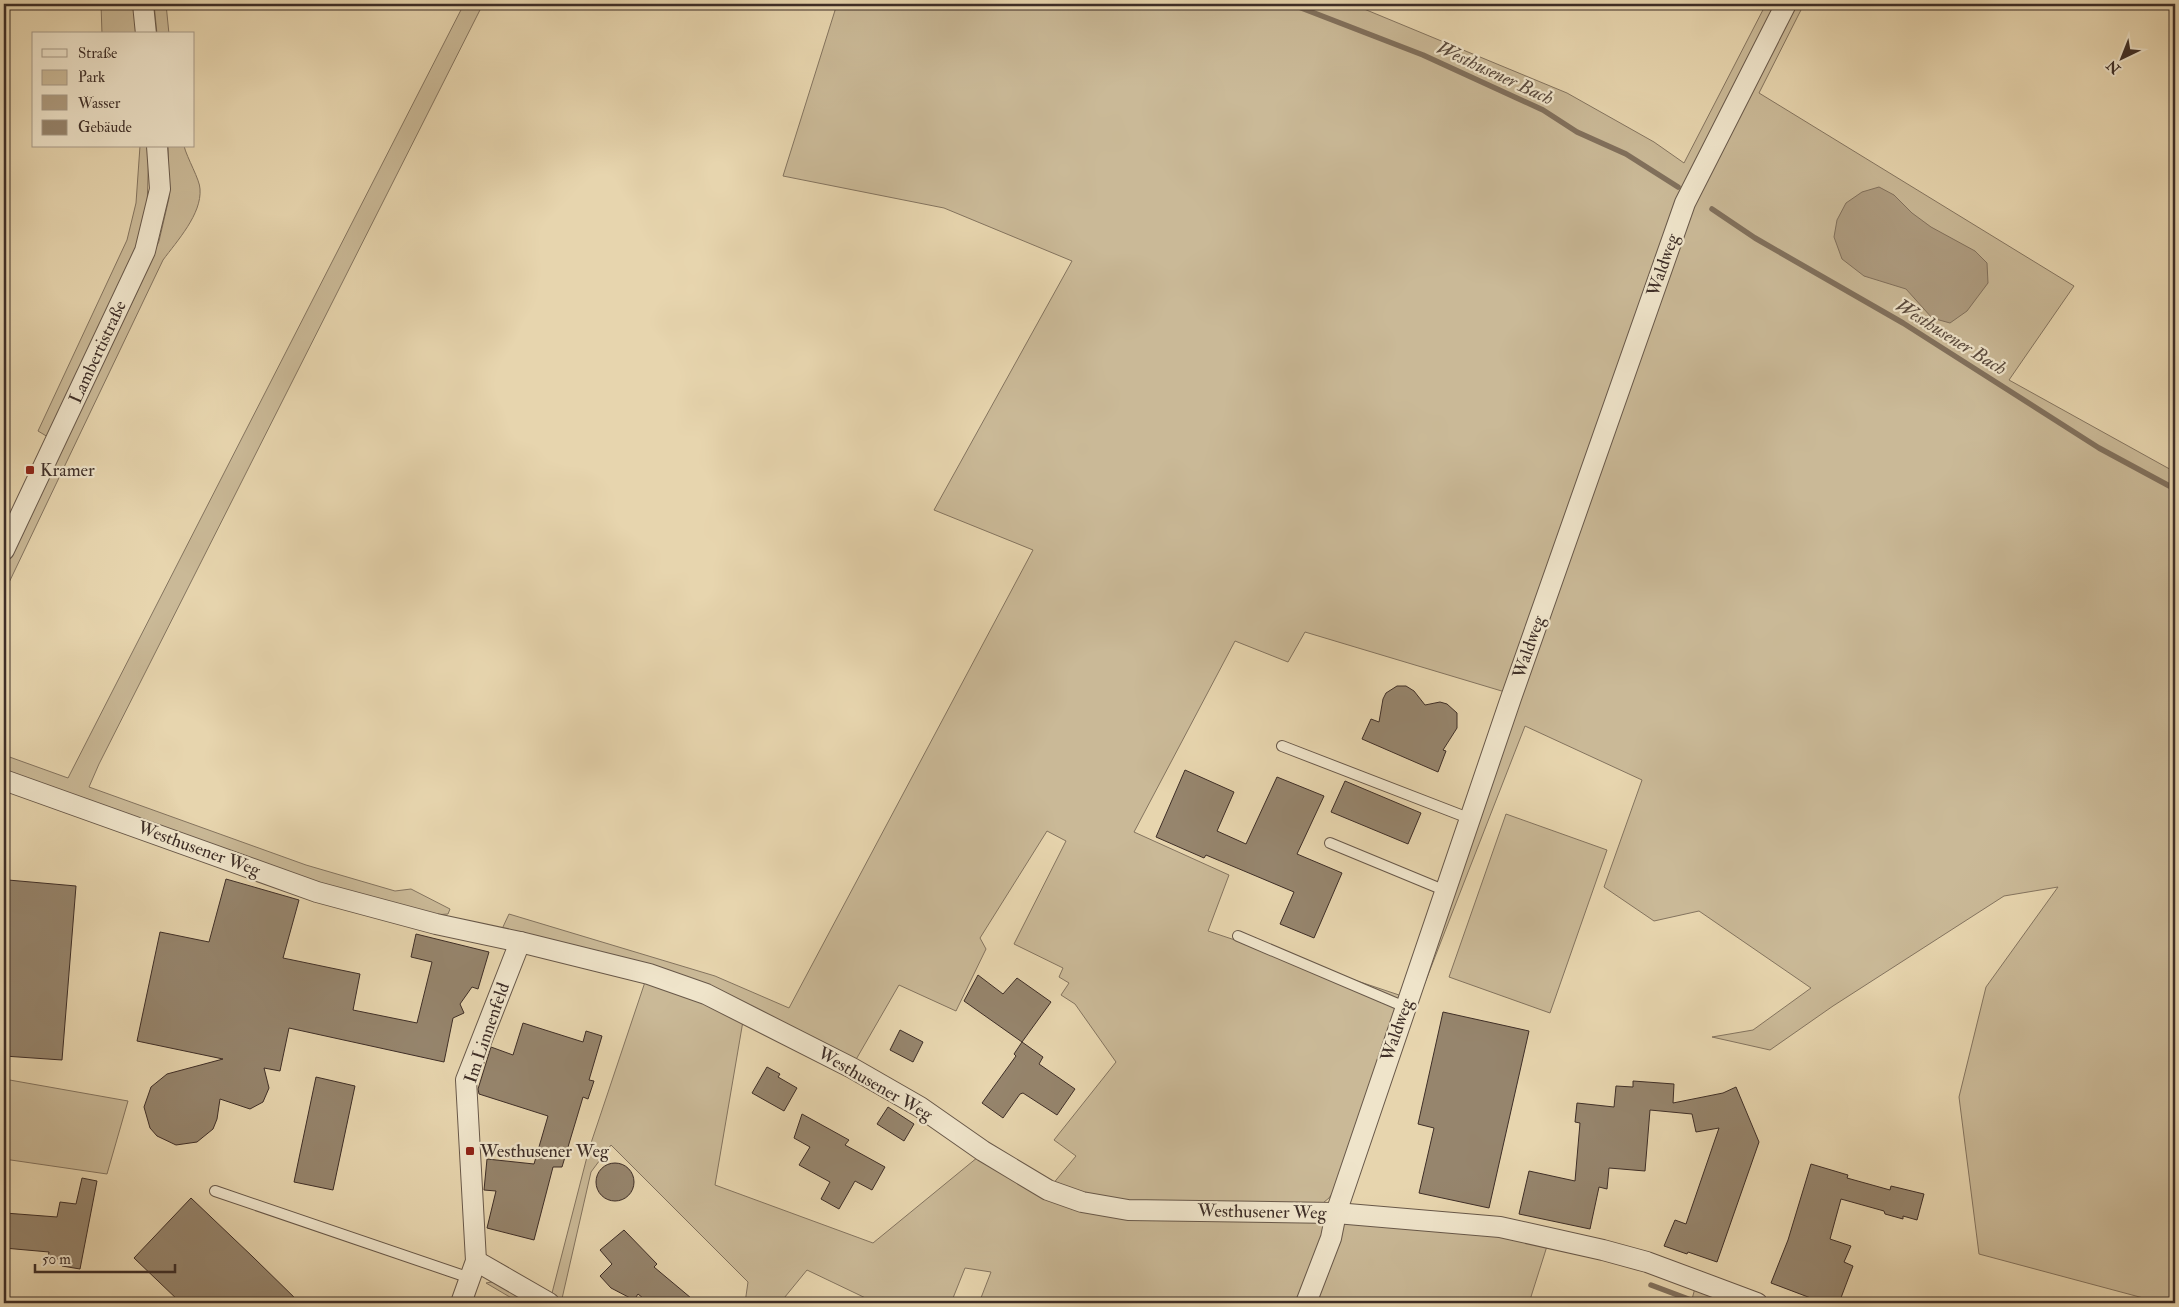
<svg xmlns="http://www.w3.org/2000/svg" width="2179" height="1307" font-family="'IM FELL Double Pica',serif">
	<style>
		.green { fill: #cab997; stroke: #84745f }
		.water { fill: #ae9c80; stroke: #81705c }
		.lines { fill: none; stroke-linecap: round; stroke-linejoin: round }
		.stream { stroke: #81705c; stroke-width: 5.5 }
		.building { fill: #96856d; stroke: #3e2e27 }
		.service-casing { stroke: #685849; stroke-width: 12 }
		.minor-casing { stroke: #685849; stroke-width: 22 }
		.service { stroke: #efe4ca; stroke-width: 10 }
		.minor { stroke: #efe4ca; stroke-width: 20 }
		.poi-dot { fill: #8f2418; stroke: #efe4ca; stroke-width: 2 }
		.labels { text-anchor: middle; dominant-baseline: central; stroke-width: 4.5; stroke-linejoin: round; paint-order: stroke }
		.street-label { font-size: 18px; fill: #3e2e27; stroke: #efe4ca }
		.poi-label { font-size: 18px; fill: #3e2e27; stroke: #efe4ca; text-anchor: start }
		.water-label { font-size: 19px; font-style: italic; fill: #5a4a3d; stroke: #efe4ca }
	</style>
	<rect width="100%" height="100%" fill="#e7d5ae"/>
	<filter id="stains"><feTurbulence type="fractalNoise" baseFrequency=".004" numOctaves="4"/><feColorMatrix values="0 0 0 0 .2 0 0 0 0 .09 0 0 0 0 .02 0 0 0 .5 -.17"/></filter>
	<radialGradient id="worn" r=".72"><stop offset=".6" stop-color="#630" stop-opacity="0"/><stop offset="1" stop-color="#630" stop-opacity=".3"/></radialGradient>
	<!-- green -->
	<g class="green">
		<polygon points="101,4 136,4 139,34 102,34"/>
		<polygon points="154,4 166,4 169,34 157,34"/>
		<polygon points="464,4 483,4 99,764 89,787 306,865 395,891 411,889 450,909 448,914 434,915 321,884 4,771 4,755 68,778"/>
		<polygon points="837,4 1352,4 1567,93 1654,142 1684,163 1766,4 1780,4 1693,170 1505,692 1305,632 1288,662 1235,641 1134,832 1229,875 1208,931 1402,996 1338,1185 1329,1198 1318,1207 1127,1204 1052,1185 1076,1156 1054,1140 1116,1062 1075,1004 1061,995 1069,983 1059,977 1063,968 1014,944 1066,841 1047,831 980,938 986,949 956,1011 899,985 854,1063 743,1004 502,929 509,914 715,976 789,1008 1033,550 934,510 1072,261 944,208 783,176"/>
		<polygon points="1791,4 1804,4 1759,93 2074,286 2009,380 2175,472 2175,1303 2162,1303 1979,1254 1959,1097 1986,987 2058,887 2004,896 1833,1006 1770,1050 1712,1037 1753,1030 1811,988 1699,911 1654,921 1604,887 1642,780 1525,726 1419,998 1687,210"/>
		<polygon points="140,146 149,146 147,209 136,247 48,437 38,431 127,240 136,203"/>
		<path d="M168 146H184C187 158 200 180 200 189 202 214 177 241 163 260L4 593V569L137 292 159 241 169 198Z"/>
		<polygon points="1506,814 1607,850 1550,1013 1449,977"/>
		<polygon points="645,982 703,1001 743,1021 715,1185 873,1243 978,1157 1045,1195 1322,1222 1325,1225 1301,1303 979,1303 991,1272 965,1268 951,1303 876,1303 807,1270 780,1303 745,1303 748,1282 611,1145 591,1172 561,1303 551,1297 589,1149"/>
		<polygon points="4,1079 128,1101 107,1174 4,1159"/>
		<polygon points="1343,1223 1490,1233 1548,1243 1529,1303 1311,1303"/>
		<polygon points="497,1281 534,1303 520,1303 486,1283"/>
		<polygon points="1695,1288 1737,1303 1691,1303"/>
	</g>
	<!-- water -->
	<polygon class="water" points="1879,187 1894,195 1912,213 1931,227 1975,251 1987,263 1988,283 1967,311 1950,323 1932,318 1906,289 1864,276 1842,259 1834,237 1837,220 1846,203 1862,192"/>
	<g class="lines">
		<!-- stream -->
		<g class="stream">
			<polyline points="1291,4 1423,55 1543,110 1577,132 1626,154 1678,187"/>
			<polyline points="1712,209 1755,238 1903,323 2099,448 2175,489"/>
			<polyline points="1651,1285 1699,1303"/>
		</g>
	</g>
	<!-- building -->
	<g class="building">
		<polygon points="1397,686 1406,686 1414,691 1425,705 1440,702 1447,704 1457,713 1457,728 1443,750 1446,751 1438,772 1362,739 1371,719 1379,722 1383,699 1386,693"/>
		<polygon points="1185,770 1234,792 1217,831 1246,844 1277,777 1324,796 1297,854 1342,873 1314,938 1280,924 1294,892 1206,855 1204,858 1156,837"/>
		<polygon points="1345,781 1421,813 1408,844 1331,812"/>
		<polygon points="226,879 299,900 283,958 360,974 353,1010 417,1023 432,962 411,957 416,934 489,952 478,989 472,987 460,1004 464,1013 453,1018 444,1062 289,1028 280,1071 264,1068 269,1088 263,1102 250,1109 220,1099 217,1119 213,1129 197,1142 176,1145 157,1136 150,1128 144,1107 151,1087 167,1074 223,1059 137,1041 160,932 209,942"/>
		<polygon points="8,880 76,886 62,1060 4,1056 4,936"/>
		<polygon points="978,975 1003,994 1017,978 1051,1002 1022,1042 1043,1057 1039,1064 1075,1089 1057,1115 1023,1093 1020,1094 1003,1118 982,1103 1016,1056 1014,1054 1022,1042 964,1001"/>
		<polygon points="1443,1012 1529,1031 1489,1208 1419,1193 1434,1128 1418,1124"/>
		<polygon points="523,1023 583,1042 586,1031 602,1036 589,1080 594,1081 588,1099 583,1097 562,1167 553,1167 534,1240 487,1228 496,1191 484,1190 487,1159 534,1164 548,1116 479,1094 478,1089 491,1047 513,1055"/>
		<polygon points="900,1030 923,1042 913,1062 890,1050"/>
		<polygon points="767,1067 780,1074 778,1077 797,1088 784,1111 752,1093"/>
		<polygon points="316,1077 355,1086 333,1190 294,1182"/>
		<polygon points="1633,1081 1674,1084 1673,1103 1723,1093 1736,1087 1759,1142 1717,1262 1688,1252 1687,1254 1664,1246 1675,1220 1686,1224 1719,1128 1696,1132 1692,1114 1650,1110 1645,1171 1609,1168 1607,1189 1599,1187 1590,1229 1519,1214 1529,1171 1575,1181 1580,1123 1575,1122 1577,1103 1614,1107 1616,1086 1633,1087"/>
		<polygon points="888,1107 914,1124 904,1141 877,1124"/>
		<polygon points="802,1114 849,1140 845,1145 885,1167 872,1190 855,1181 839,1209 821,1199 830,1182 799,1165 810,1147 794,1138"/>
		<circle cx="615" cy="1182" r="19"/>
		<polygon points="1811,1164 1848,1175 1847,1178 1890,1190 1891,1186 1924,1194 1917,1220 1903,1216 1903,1219 1885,1214 1884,1211 1841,1199 1830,1239 1851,1246 1844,1262 1853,1266 1839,1303 1824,1303 1771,1283 1788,1240"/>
		<polygon points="82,1178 97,1181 80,1269 62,1266 63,1260 48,1257 49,1252 4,1248 5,1213 57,1217 60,1202 76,1204"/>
		<polygon points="191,1198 253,1257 300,1303 181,1303 134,1258"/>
		<polygon points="624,1230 657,1264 654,1267 697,1303 649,1303 638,1294 634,1300 611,1288 600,1276 612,1264 600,1250"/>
	</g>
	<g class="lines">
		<defs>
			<g id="service">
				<polyline points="1282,746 1471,819"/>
				<polyline points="1330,843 1446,891"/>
				<polyline points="1238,936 1405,1007"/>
				<polyline points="215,1191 470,1278"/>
			</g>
			<g id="minor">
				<polyline points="143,4 146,34"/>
				<polyline points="4,550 145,251 160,189 157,146"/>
				<polyline points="4,780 317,892 436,924 520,942 649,974 706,994 852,1068 920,1107 983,1151 1048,1190 1082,1202 1128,1210 1336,1213 1500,1227 1603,1250 1647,1262 1757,1303"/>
				<polyline points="476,1261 549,1303"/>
				<polyline points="461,1303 476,1261 466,1080 520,942"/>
				<polyline points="1306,1303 1331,1238 1336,1213 1511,698 1685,203 1786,4"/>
			</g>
		</defs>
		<!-- service casing -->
		<use href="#service" class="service-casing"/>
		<!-- minor casing -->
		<use href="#minor" class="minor-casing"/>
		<!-- service -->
		<use href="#service" class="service"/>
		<!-- minor -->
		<use href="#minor" class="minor"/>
	</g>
	<!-- markers -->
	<g class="poi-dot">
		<rect x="25" y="465" width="10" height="10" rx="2.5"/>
		<rect x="465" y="1146" width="10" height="10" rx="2.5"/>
	</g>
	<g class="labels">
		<!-- street labels -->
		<g class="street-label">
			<text transform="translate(1663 265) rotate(-71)">Waldweg</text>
			<text transform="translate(98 352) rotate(-65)">Lambertistraße</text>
			<text transform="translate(1529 647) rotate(-71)">Waldweg</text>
			<text transform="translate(199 849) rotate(20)">Westhusener Weg</text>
			<text transform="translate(1397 1030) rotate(-71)">Waldweg</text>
			<text transform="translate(487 1033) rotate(-71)">Im Linnenfeld</text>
			<text transform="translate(875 1084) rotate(30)">Westhusener Weg</text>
			<text transform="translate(1262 1212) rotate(1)">Westhusener Weg</text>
		</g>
		<!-- poi labels -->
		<g class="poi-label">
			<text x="40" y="470">Kramer</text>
			<text x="480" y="1151">Westhusener Weg</text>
		</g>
		<!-- water labels -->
		<g class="water-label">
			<text transform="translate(1495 73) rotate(25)">Westhusener Bach</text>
			<text transform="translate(1951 337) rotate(32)">Westhusener Bach</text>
		</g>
	</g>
	<!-- margin -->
	<rect width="2179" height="1307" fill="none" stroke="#e7d5ae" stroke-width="20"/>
	<rect x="5" y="5" width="2169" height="1297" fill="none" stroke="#3e2e27" stroke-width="2.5"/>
	<rect x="10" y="10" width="2159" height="1287" fill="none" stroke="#3e2e27"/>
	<!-- legend -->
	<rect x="32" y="32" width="162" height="115" fill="#efe4ca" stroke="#a89b89"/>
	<rect x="42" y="49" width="25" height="8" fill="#efe4ca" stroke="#a89b89"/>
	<text x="78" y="58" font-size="15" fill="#3e2e27">Straße</text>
	<rect x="42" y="70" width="25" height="15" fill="#cab997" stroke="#a89b89"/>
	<text x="78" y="82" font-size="15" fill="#3e2e27">Park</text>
	<rect x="42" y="95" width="25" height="15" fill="#ae9c80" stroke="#a89b89"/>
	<text x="78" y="108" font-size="15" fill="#3e2e27">Wasser</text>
	<rect x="42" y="120" width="25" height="15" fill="#96856d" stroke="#a89b89"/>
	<text x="78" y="132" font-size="15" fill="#3e2e27">Gebäude</text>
	<!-- north arrow -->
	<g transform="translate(2122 58) rotate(223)" stroke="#efe4ca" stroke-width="4" paint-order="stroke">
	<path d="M0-4L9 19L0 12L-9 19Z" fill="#3e2e27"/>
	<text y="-8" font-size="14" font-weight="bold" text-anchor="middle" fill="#3e2e27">N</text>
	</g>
	<!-- scale -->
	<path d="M35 1264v8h140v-8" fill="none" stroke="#3e2e27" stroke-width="2.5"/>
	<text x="42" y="1264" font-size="15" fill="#3e2e27" stroke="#efe4ca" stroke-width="4" paint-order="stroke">50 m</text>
	<rect width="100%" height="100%" filter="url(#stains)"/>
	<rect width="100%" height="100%" fill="url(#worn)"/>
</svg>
